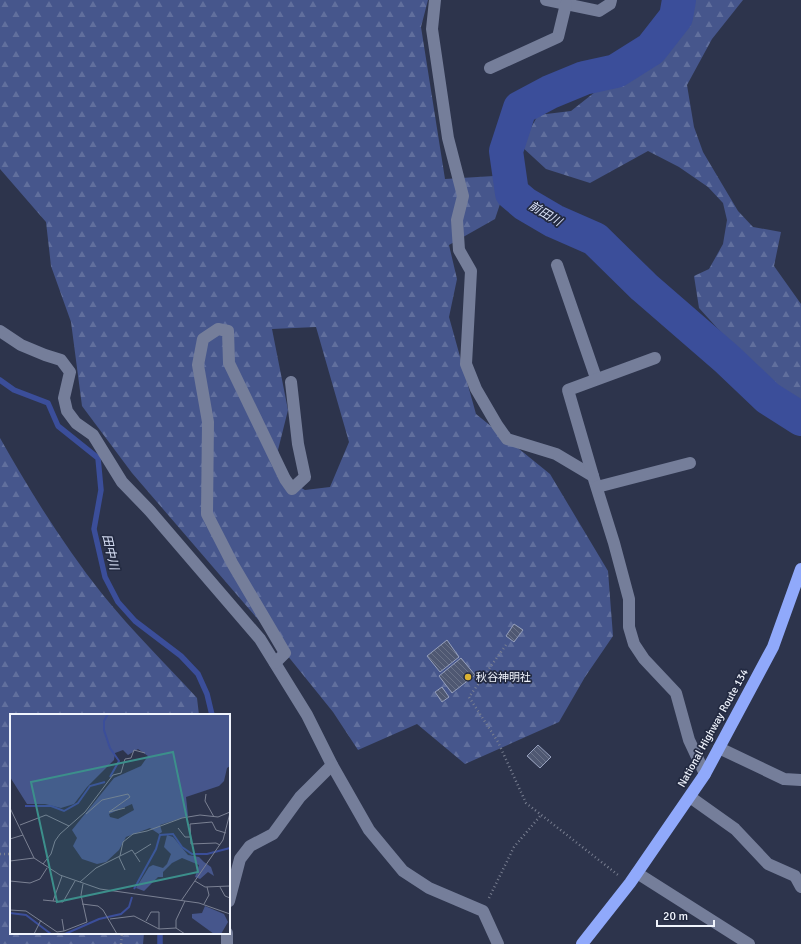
<svg xmlns="http://www.w3.org/2000/svg" width="801" height="944" font-family="Signika,'Noto Sans JP',sans-serif">
	<style>
		.forest { fill: url(#forest-firs); fill-rule: evenodd }
		.lines { fill: none; stroke-linecap: round; stroke-linejoin: round }
		.stream { stroke: #3b4e9a; stroke-width: 5.5 }
		.river { stroke: #3b4e9a; stroke-width: 34 }
		.building { fill: url(#building-back-hatch); stroke: #96a0bd }
		.path { stroke: #797f91; stroke-width: 2.5; stroke-dasharray: 1 3; stroke-linecap: butt }
		.minor { stroke: #757e9a; stroke-width: 12 }
		.highway { stroke: #90a9fb; stroke-width: 12 }
		.poi-dot { fill: #dbb333; stroke: #232a41; stroke-width: 1.5 }
		.labels { text-anchor: middle; dominant-baseline: central; stroke-width: 3.5; stroke-linejoin: round; paint-order: stroke }
		.poi-label { font-size: 11px; fill: #f0f4fd; stroke: #232a41; text-anchor: start }
		.street-label { font-size: 11px; fill: #f0f4fd; stroke: #232a41 }
		.water-label { font-size: 12px; font-style: italic; fill: #dce4fa; stroke: #232a41 }
		.inset-river { fill: none; stroke: #3b4e9a; stroke-width: 2 }
		.inset-road { fill: none; stroke: #7b8193; stroke-width: 1 }
		.view { fill: #3c8f8b; fill-opacity: 0.15; stroke: #3c8f8b; stroke-width: 2 }
		.inset-edge { fill: none; stroke: #f0f4fd; stroke-width: 2 }
	</style>
	<defs>
		<pattern id="forest-firs" width="22" height="20" patternUnits="userSpaceOnUse"><rect width="22" height="20" fill="#46568c"/><path d="M5 1l3.5 6h-7zM16 11l3.5 6h-7z" fill="#616f9d"/></pattern>
		<pattern id="building-back-hatch" width="6" height="6" patternUnits="userSpaceOnUse"><rect width="6" height="6" fill="#4f5872"/><path d="M-1 5l2 2M0 0l6 6M5-1l2 2" fill="none" stroke="#697187"/></pattern>
	</defs>
	<rect width="100%" height="100%" fill="#2d344c"/>
	<!-- forest -->
	<g class="forest">
		<path d="M0 0H428L421 27 445 179 494 176 502 198 495 219 449 245 457 279 449 317 476 414 550 474 608 571 613 636 585 677 559 722 465 764 417 724 358 750 333 712 262 624 132 473 82 406 71 322 51 266 46 222 0 169ZM316 327 349 442 330 487 305 490 285 479 278 450 288 410 272 329Z"/>
		<polygon points="694,0 743,0 712,39 687,85 694,127 703,152 738,211 753,227 781,232 774,266 801,304 801,407 780,397 699,308 694,276 709,269 723,244 727,220 723,203 708,187 679,167 648,151 590,183 546,169 521,146 538,115 571,111 595,92 675,43"/>
		<path d="M0 438C31 493 64 546 103 595 131 630 167 665 197 698L199 715H11V933H144L143 944H0Z"/>
	</g>
	<g class="lines">
		<!-- stream -->
		<g class="stream">
			<polyline points="0,380 14,390 48,403 58,426 98,458 101,490 94,529 105,577 118,602 135,621 181,656 198,674 207,694 212,715"/>
			<polyline points="160,944 160,933"/>
		</g>
		<!-- river -->
		<polyline class="river" points="679,0 676,17 651,49 616,71 584,78 550,92 520,108 506,151 512,193 525,204 554,221 595,239 644,287 727,359 768,398 801,419"/>
	</g>
	<!-- building -->
	<g class="building">
		<polygon points="514,624 523,630 514,642 506,636"/>
		<polygon points="447,640 459,657 440,672 427,656"/>
		<polygon points="461,658 475,675 452,693 439,676"/>
		<polygon points="442,687 449,697 442,702 435,692"/>
		<polygon points="538,745 551,757 540,768 527,756"/>
	</g>
	<g class="lines">
		<!-- path -->
		<g class="path">
			<polyline points="506,645 469,697 498,742 526,803 618,875"/>
			<polyline points="0,854 11,854"/>
			<polyline points="489,898 514,847 541,815"/>
			<polyline points="121,944 122,933"/>
		</g>
		<!-- minor -->
		<g class="minor">
			<polyline points="435,0 432,29 448,138 463,196 457,220 459,250 471,271 466,364 476,389 497,425 507,439 556,454 593,476 614,543 629,599 629,627 634,644 644,659 676,693 689,740 705,774"/>
			<polyline points="546,0 599,11 610,4 611,0"/>
			<polyline points="490,68 558,37 566,4"/>
			<polyline points="557,265 596,378"/>
			<polyline points="0,331 21,345 45,355 61,360 70,372 64,398 67,411 76,423 93,435 122,482 150,511 260,639 307,715 332,765 369,830 403,871 429,888 483,911 498,944"/>
			<polyline points="593,476 568,390 655,358"/>
			<polyline points="597,487 690,463"/>
			<polyline points="275,663 285,653 232,563 207,514 208,422 198,365 203,339 218,329 228,331 229,363 285,479 292,489 305,477 298,444 291,382"/>
			<polyline points="719,748 784,779 801,780"/>
			<polyline points="690,797 735,829 768,864 795,876 801,887"/>
			<polyline points="637,873 749,944"/>
			<polyline points="229,901 240,859 250,846 273,834 300,797 332,765"/>
			<polyline points="227,944 227,933"/>
		</g>
		<!-- highway -->
		<polyline class="highway" points="582,944 630,883 705,774 773,647 801,569"/>
	</g>
	<!-- markers -->
	<circle class="poi-dot" cx="468" cy="677" r="4"/>
	<g class="labels">
		<!-- poi labels -->
		<g class="poi-label">
			<text x="476" y="677">秋谷神明社</text>
		</g>
		<!-- street labels -->
		<g class="street-label">
			<text transform="translate(713 728) rotate(-61)">National Highway Route 134</text>
		</g>
		<!-- water labels -->
		<g class="water-label">
			<text transform="translate(545 214) rotate(31)">前田川</text>
			<text transform="translate(110 552) rotate(77)">田中川</text>
		</g>
	</g>
	<!-- overview -->
	<g transform="translate(10 714)">
		<rect width="220" height="220" fill="#2d344c"/>
		<path d="M0 0H220V52L217 54 214 67 209 72 176 83 178 102 150 111 152 118 149 120 140 114 116 123 109 136 96 148 87 150 72 145 63 132 67 124 62 116 104 64 131 52 138 42 128 35 118 41 113 36 105 39 104 46 77 73 64 90 51 94 35 90H17L0 63ZM122 90 124 96 108 105 100 103 99 100ZM157 121 163 123 178 141 189 143 194 148 201 153 204 162 198 158 190 165 185 163 189 151 172 144 162 149 153 158V163H148L134 177 126 174 139 153 143 151 153 154 157 150 161 140 154 133ZM195 192 214 200 218 208 211 220H204L182 204V200L192 199Z" fill="#46568c" fill-rule="evenodd"/>
		<path class="inset-river" d="M98 0 94 7V16L100 34 109 47 100 63M15 92H41L54 97 68 89 80 72 95 68M124 175 146 135 150 121 163 120 172 133 182 140H197L220 134M0 199 16 201 41 220M55 220 89 205 111 200 119 193 122 183"/>
		<path class="inset-road" d="M196 80 195 87 204 103M0 94 24 144 50 161 90 175 189 189 220 200M76 100 92 86 118 80 120 83 99 98 115 94M10 111 36 101 59 112M168 114 175 123H180M0 125 13 121M210 131 206 129 181 130 180 110 202 108 206 116 216 119M125 140 141 130M110 142 122 136 130 148M109 143 115 156M0 147 24 144M33 150 41 140 45 127 50 120 75 98 103 61 111 59 115 45 121 44 124 36 135 39M0 167 20 169 30 165 37 154M185 167 195 173 220 172M70 168 86 154 110 142 113 128 123 120 137 117 172 104 190 101 208 103 220 98M210 173 215 182 220 184M33 186 53 188 65 167M43 187 52 162M171 187 213 126 220 99M72 190 88 192 93 196 107 220M194 190 199 181 197 173M0 196 16 197 47 218 54 217 77 208 71 181 73 170M52 205 54 217M100 205 124 202 149 215 166 214 175 220M136 207 141 198H149V215M166 214V206L175 187M24 220 31 206"/>
		<path class="view" d="M163 38 188 158 47 188 21 68Z"/>
		<rect width="220" height="220" class="inset-edge"/>
	</g>
	<!-- scale -->
	<path d="M657 920v6h57v-6" fill="none" stroke="#f0f4fd" stroke-width="2"/>
	<text x="663" y="920" font-size="12" fill="#f0f4fd" stroke="#232a41" stroke-width="3" paint-order="stroke">20 m</text>
</svg>
